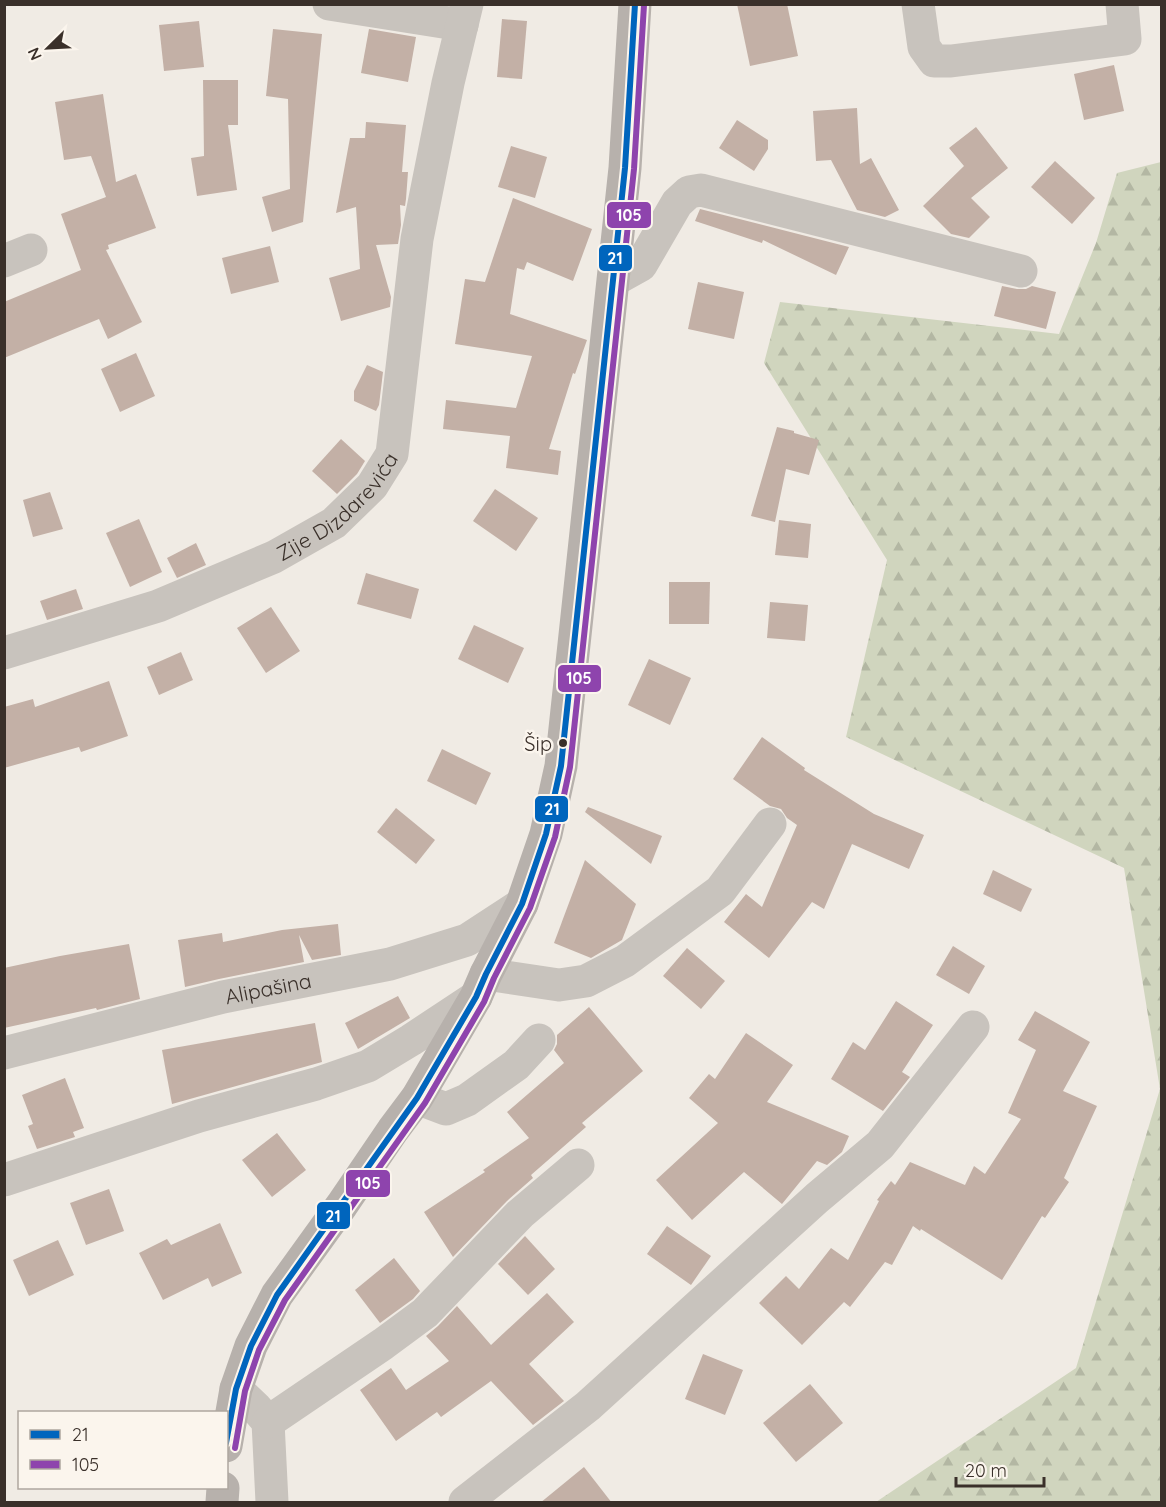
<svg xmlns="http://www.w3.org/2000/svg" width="1166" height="1507" font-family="Quicksand,sans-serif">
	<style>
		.forest { fill: url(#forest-firs) }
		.building { fill: #c3b0a6 }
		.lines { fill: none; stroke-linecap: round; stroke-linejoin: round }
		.minor { stroke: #c8c3bd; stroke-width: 33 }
		.major { stroke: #b7b1ac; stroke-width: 33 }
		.bus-1-casing { stroke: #fbf5ed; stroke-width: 10 }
		.bus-2-casing { stroke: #fbf5ed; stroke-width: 10 }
		.bus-1 { stroke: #0065bd; stroke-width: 6 }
		.bus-2 { stroke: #8e44ad; stroke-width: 6 }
		.bus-dot { fill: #3a302a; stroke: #fbf5ed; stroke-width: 2 }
		.labels { text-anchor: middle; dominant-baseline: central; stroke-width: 5; stroke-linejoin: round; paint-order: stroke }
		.bus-label { font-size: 20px; fill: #3a302a; stroke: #fbf5ed; text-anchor: end }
		.street-label { font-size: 21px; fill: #3a302a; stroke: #fbf5ed }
		.line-badge { stroke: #fbf5ed; stroke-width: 2 }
		.badge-label { font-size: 16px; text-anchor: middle; font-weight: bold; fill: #fff }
	</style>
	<defs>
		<pattern id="forest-firs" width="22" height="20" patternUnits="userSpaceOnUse" patternTransform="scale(1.5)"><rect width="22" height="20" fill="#d0d5be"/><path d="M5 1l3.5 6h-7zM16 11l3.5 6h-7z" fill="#b3b7a3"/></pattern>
	</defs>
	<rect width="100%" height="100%" fill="#f0ebe4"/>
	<!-- forest -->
	<polygon class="forest" points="1161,162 1161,1502 876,1502 1076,1368 1160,1089 1124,868 846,737 887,560 764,363 780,302 1059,334 1096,243 1117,173"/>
	<!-- building -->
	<g class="building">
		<polygon points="737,4 787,4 798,56 750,66"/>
		<polygon points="502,19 527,21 522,79 497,77"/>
		<polygon points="199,21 204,67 164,71 159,25"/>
		<polygon points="273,29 322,34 303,222 272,232 262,197 290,189 288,99 266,96"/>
		<polygon points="369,29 416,37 408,82 361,73"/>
		<polygon points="1114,65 1124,111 1084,120 1074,74"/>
		<polygon points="203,80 238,80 238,125 228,125 237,190 197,196 191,158 204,156"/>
		<polygon points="103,94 116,182 136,174 156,228 108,245 109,249 106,250 142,322 108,339 99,319 4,358 4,302 81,270 61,214 106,197 91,156 64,160 55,102"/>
		<polygon points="857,108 860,164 871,158 899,210 885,217 857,210 831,160 816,161 813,111"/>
		<polygon points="737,120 768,140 768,149 754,171 719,148"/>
		<polygon points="366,122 406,125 402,172 408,172 406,199 405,206 400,205 401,225 398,244 376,245 391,297 390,307 341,321 329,278 360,269 356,207 336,213 350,138 365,138"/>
		<polygon points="976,127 1008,168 971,198 990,217 969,238 951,234 923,206 964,166 949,148"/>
		<polygon points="511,146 547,157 535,198 498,187"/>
		<polygon points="1055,161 1095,198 1072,224 1031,187"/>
		<polygon points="513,198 592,229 573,281 527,262 524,270 517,268 510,314 587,340 575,374 573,373 549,449 561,451 558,475 506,468 510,436 443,429 446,400 516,408 532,356 455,344 465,279 485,282"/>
		<polygon points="700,209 849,247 836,275 763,240 762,243 695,221"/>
		<polygon points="270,246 279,282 231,294 222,258"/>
		<polygon points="698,282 744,292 734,339 688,329"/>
		<polygon points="1002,286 1017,289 1026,289 1032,286 1056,292 1046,329 994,316"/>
		<polygon points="136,353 155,396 120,412 101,369"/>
		<polygon points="367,365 383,372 379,405 376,411 354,401 354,391"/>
		<polygon points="777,427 794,431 794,433 819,440 809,475 786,469 775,522 751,516"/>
		<polygon points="341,439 365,461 357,474 337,494 312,471"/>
		<polygon points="495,489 538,518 516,551 473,521"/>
		<polygon points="50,492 63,529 33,537 23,500"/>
		<polygon points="139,519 162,572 130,587 106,533"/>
		<polygon points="779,520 811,524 808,558 775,555"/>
		<polygon points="196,543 206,565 177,578 167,558"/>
		<polygon points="366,573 419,589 411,619 357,604"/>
		<polygon points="669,582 710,582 709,624 669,624"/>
		<polygon points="76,589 83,609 47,620 40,601"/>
		<polygon points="770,602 808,605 805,641 767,638"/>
		<polygon points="271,607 300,651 266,673 237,628"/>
		<polygon points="474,625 524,648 508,683 458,659"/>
		<polygon points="181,652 193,680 159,695 147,667"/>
		<polygon points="649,659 691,678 670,725 628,705"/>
		<polygon points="109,681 128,736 81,752 79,747 4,768 4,707 33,699 35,707"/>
		<polygon points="762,737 805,768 804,770 874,814 924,835 909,869 852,844 824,909 812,902 769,958 724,922 746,894 762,907 797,825 787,818 781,809 770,806 733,779"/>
		<polygon points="442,749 491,773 476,805 427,781"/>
		<polygon points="588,807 662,836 651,864 585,812"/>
		<polygon points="396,808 435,840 416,864 377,832"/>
		<polygon points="585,860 636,904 622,940 591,958 554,943"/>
		<polygon points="993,870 1032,889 1021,912 983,894"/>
		<polygon points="338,924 341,955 312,960 299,935 304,962 219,979 185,987 178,940 222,933 223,942 282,930"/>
		<polygon points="129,944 140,999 97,1010 96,1008 4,1028 4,968 60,956"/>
		<polygon points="953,946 985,966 969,994 936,975"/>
		<polygon points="687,948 725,981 701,1009 663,976"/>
		<polygon points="398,996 410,1018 358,1049 345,1023"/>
		<polygon points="896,1001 933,1025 902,1072 910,1077 883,1111 831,1079 853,1042 865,1050"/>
		<polygon points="589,1007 643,1071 582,1123 586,1127 531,1175 533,1178 507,1201 453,1257 424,1212 485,1172 483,1170 529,1138 507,1112 564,1063 554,1050 557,1044 557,1035"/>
		<polygon points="1035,1011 1090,1042 1063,1091 1097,1106 1064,1178 1069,1182 1045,1218 1042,1216 1002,1280 921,1229 920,1231 913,1226 892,1265 885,1262 850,1307 844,1302 802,1345 759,1303 786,1276 799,1289 831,1248 848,1260 879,1201 877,1200 891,1181 895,1185 910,1162 965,1185 974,1166 985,1174 1021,1119 1008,1113 1036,1050 1018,1040"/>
		<polygon points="315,1023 322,1062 172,1104 162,1050"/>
		<polygon points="746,1033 793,1065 767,1102 849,1136 842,1152 827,1165 817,1161 782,1204 744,1172 692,1220 656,1180 718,1123 689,1098 709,1074 715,1079"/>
		<polygon points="65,1078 84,1128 73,1132 75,1137 37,1149 28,1126 33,1124 22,1095"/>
		<polygon points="277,1133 306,1170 272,1197 242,1160"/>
		<polygon points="109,1189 124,1231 86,1245 70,1203"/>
		<polygon points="220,1223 242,1273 212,1287 208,1278 163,1300 139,1253 167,1239 171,1245"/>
		<polygon points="667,1226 711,1256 691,1285 647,1254"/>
		<polygon points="525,1236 555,1269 528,1295 498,1264"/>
		<polygon points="58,1240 74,1275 29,1296 13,1260"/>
		<polygon points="394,1258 420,1291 413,1299 380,1323 355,1290"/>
		<polygon points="547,1293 574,1322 529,1364 564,1401 533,1425 491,1381 441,1417 437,1412 396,1441 360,1390 391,1368 406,1390 449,1361 426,1336 438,1326 457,1306 491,1345"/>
		<polygon points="703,1354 743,1370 725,1415 685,1399"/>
		<polygon points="810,1384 843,1423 796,1462 763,1423"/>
		<polygon points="584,1467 612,1503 540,1503"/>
	</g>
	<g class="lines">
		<!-- minor -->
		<g class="minor">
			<polyline points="329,4 462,25"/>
			<polyline points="918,4 924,47 934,61 951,61 1125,39 1122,4"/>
			<polyline points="4,261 31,250"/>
			<polyline points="614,280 641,265 677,203 689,192 701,190 1021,271"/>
			<path id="s1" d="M4 653 158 606 274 557 334 523 372 486 392 454 417 239 448 83 467 4"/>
			<polyline points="486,974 559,985 586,981 625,961 720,891 770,824"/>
			<path id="s2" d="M4 1053 223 997 390 964 467 940 522 904"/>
			<polyline points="417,1098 446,1109 467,1100 516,1065 539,1040"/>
			<polyline points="4,1180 199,1116 316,1084 368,1066 411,1040 476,997"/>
			<polyline points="236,1389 256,1408 268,1422 272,1502"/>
			<polyline points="268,1422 383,1344 425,1313 520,1214 578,1165"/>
			<polyline points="465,1502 588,1406 817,1198 880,1145 973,1027"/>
		</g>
		<!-- major -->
		<g class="major">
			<polyline points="226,1446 236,1389 251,1346 277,1295 342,1205 393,1130 417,1098 476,997 486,974 522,904 546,834 561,766 625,168 635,4"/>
			<polyline points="222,1502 223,1488"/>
		</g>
		<defs>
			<polyline id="bus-1" points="226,1443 236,1389 251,1346 277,1295 417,1098 476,997 486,974 522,904 546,834 561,766 625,168 635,4"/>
			<polyline id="bus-2" points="235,1448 245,1391 259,1350 285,1300 425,1103 484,1002 494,978 530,908 555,837 570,767 634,169 644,5"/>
		</defs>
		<!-- bus-1 casing -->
		<use href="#bus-1" class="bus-1-casing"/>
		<!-- bus-2 casing -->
		<use href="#bus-2" class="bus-2-casing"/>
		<!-- bus-1 -->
		<use href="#bus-1" class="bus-1"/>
		<!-- bus-2 -->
		<use href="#bus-2" class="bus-2"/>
	</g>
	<!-- markers -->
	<circle class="bus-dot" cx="563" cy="743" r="5"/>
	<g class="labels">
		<!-- bus labels -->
		<g class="bus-label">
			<text x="552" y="743">Šip</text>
		</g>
		<!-- street labels -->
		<g class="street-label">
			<text stroke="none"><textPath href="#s1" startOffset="369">Zije Dizdarevića</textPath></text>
			<text stroke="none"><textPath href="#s2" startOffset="272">Alipašina</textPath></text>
		</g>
	</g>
	<g class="line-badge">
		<rect x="606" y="201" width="46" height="28" rx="6" fill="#8e44ad"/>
		<rect x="598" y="244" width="35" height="28" rx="6" fill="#0065bd"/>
		<rect x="557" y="664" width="45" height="29" rx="6" fill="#8e44ad"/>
		<rect x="534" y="795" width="35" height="28" rx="6" fill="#0065bd"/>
		<rect x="345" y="1169" width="46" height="29" rx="6" fill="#8e44ad"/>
		<rect x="316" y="1201" width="35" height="29" rx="6" fill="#0065bd"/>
	</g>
	<g class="badge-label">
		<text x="629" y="221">105</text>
		<text x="615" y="264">21</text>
		<text x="579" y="684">105</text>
		<text x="552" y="815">21</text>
		<text x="368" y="1189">105</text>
		<text x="333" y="1222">21</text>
	</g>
	<!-- border -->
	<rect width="1166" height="1507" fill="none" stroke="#3a302a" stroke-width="12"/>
	<!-- legend -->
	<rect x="18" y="1411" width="210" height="78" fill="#fbf5ed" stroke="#aea69f" stroke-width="1.5"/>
	<rect x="30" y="1430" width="30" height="9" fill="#0065bd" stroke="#aea69f" stroke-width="1.5"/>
	<text x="72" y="1441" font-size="18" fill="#3a302a">21</text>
	<rect x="30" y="1460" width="30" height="9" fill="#8e44ad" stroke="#aea69f" stroke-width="1.5"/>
	<text x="72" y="1471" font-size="18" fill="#3a302a">105</text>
	<!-- north arrow -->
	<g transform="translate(48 48) rotate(246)" stroke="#fbf5ed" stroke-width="4.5" paint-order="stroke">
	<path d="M0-4.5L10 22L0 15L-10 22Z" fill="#3a302a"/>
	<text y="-9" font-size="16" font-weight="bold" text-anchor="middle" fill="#3a302a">N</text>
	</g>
	<!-- scale -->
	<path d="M956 1477v9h88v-9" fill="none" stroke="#3a302a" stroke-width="3"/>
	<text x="965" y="1477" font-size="18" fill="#3a302a" stroke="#fbf5ed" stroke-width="4.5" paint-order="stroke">20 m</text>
</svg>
